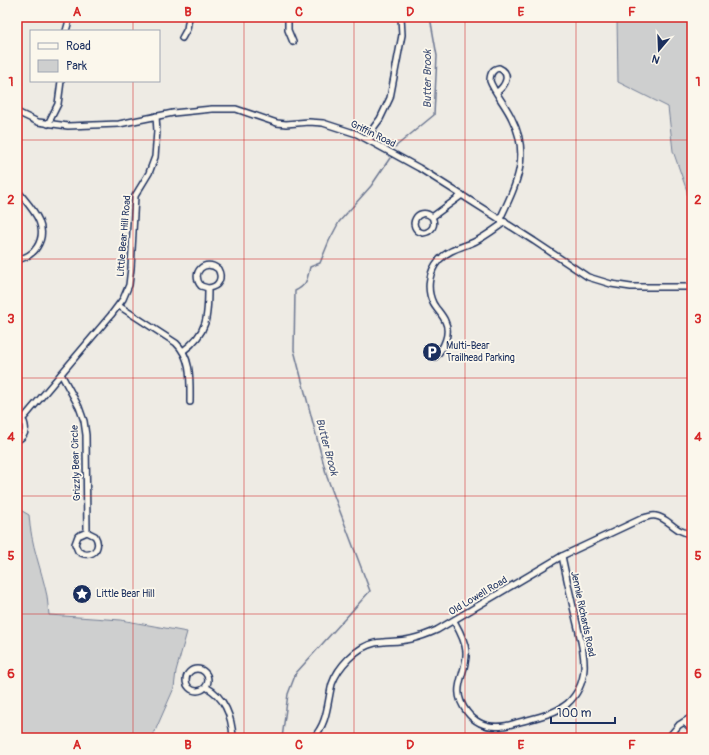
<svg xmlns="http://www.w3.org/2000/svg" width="709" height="755" font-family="Pangolin,sans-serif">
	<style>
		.green { fill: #cecfcf; stroke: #747f96 }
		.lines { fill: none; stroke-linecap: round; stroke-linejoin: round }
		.stream { stroke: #6d7892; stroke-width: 1.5 }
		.minor-casing { stroke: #1b2f5e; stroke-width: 8 }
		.minor { stroke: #fbf7ec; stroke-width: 5 }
		.grid { fill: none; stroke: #d62828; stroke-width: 1; stroke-opacity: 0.55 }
		.labels { text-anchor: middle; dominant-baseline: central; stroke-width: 3.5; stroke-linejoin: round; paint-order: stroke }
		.street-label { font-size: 10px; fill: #1b2f5e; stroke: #fbf7ec }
		.poi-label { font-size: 10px; fill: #1b2f5e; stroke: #fbf7ec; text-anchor: start }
		.water-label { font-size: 11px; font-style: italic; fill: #445378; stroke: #fbf7ec }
		.neatline { fill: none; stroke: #d62828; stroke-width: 1.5 }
		.grid-label { font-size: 13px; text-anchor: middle; font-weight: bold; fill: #d62828 }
	</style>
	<rect width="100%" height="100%" fill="#eeebe4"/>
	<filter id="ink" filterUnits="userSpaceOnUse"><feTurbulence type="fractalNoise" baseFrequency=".025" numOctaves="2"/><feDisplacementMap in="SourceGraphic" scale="8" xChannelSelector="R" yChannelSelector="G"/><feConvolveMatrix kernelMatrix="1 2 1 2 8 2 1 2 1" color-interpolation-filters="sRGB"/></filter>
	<g filter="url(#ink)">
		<!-- green -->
		<g class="green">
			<polygon points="617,17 692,17 692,208 689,209 687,191 673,151 668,107 618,82"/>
			<path d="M17 508 29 515C31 546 41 567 47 596 48 602 48 609 49 615L121 620 187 632 176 671 174 688 152 738H17Z"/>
		</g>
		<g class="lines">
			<!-- stream -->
			<g class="stream">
				<polyline points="395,147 434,115 437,56 430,17"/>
				<path d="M282 738 288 694 296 673 370 591 327 477 294 350 295 291C307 285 307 280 310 267L320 263 329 241 339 222 371 186 390 158"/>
			</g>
			<defs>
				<g id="minor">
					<polyline points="288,17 288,30 293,42"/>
					<polyline points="66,31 70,17"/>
					<polyline points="182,38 187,29 189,17"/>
					<path d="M497 92C505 86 512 74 499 68 492 69 490 75 490 81 494 92 507 107 512 119 531 156 516 185 500 219"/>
					<polyline points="17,112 38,122 68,126 119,124 173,113 212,109 236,109 277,123 286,124 309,122 323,123 357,134 419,168 534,241 588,277 611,284 631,287 692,287"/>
					<polyline points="48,124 58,104 61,81"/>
					<polyline points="369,140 374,127 380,119 390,98 402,35 401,17"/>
					<path d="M17 190C29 206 51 225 37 247 33 254 25 258 17 260"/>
					<path d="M432 217C418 205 405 228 423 233 432 232 436 225 432 217L462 195"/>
					<path d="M119 306 176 343C192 358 190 382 190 402"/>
					<path d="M183 351C208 333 208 316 208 288 219 287 223 278 218 269 205 258 190 273 201 286L208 288"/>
					<path d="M435 357C444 348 451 333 445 321 442 314 436 309 433 303 426 289 429 271 439 260 448 250 462 247 474 242 485 237 495 229 505 222"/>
					<path d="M61 374 79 407 84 421 86 435 87 532 78 536 75 544 78 551C90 560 103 549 95 536L87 532"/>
					<path d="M17 417 24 422C27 430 25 437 17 440"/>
					<polyline points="22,420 111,315 123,299 129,285 131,268 135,196 149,173 155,157 157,131 156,116"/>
					<path d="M454 621C459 630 465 640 466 651 468 674 448 688 467 712 480 729 498 729 516 723 533 718 553 715 567 704 577 695 583 683 584 669 585 655 581 641 578 628 572 604 567 580 562 556"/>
					<circle cx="197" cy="680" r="11"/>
					<path d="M206 687C225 697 232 718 233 738"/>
					<polyline points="684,722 692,729"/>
					<path d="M313 738C328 723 327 703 332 684 338 667 356 647 375 643 387 641 399 642 411 639 420 637 428 634 437 630L562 556 643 518C647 517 652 515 656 516 669 518 675 533 692 534"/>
					<polyline points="668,738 679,725 692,717"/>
				</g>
			</defs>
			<!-- minor casing -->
			<use href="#minor" class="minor-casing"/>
			<!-- minor -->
			<use href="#minor" class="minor"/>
		</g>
	</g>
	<!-- grid -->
	<path class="grid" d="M133 17V31M244 17V738M354 17V738M465 17V738M576 17V738M133 81V738M17 140H692M17 259H692M17 378H692M17 496H692M17 614H692"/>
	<!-- icons -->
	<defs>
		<symbol id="parking-disc" viewBox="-11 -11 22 22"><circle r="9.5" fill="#1b2f5e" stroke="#fbf7ec"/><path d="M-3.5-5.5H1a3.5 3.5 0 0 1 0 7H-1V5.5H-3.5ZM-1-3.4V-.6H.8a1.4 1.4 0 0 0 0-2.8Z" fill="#fff"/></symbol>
		<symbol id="sight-disc" viewBox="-11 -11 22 22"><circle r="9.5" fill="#1b2f5e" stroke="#fbf7ec"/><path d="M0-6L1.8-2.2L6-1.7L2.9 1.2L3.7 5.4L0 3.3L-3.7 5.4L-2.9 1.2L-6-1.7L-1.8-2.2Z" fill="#fff"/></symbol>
	</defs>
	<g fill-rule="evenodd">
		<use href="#parking-disc" x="421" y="341" width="22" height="22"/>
		<use href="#sight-disc" x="71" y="583" width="22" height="22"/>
	</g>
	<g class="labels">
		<!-- street labels -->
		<g class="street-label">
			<text transform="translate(373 134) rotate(26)">Griffin Road</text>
			<text transform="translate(124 236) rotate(-85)">Little Bear Hill Road</text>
			<text transform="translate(76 463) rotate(-92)">Grizzly Bear Circle</text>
			<text transform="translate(478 596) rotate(-31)">Old Lowell Road</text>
			<text transform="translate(583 614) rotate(78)">Jennie Richards Road</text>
		</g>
		<!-- poi labels -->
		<g class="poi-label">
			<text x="446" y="346">Multi-Bear<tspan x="446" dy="12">Trailhead Parking</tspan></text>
			<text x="96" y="594">Little Bear Hill</text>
		</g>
		<!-- water labels -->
		<g class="water-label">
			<text transform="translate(427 79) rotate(-90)">Butter Brook</text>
			<text transform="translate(327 447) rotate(75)">Butter Brook</text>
		</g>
	</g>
	<!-- margin -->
	<rect width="709" height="755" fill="none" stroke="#fbf7ec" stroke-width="44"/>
	<!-- legend -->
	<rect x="30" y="30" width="130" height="52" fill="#fbf7ec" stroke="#a1a7b3"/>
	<rect x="38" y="43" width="20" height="6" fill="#fbf7ec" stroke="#a1a7b3"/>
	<text x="66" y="50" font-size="12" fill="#1b2f5e">Road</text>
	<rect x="38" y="60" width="20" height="12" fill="#cecfcf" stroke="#a1a7b3"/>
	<text x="66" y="70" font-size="12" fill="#1b2f5e">Park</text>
	<!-- north arrow -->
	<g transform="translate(659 50) rotate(199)" stroke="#fbf7ec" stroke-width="3" paint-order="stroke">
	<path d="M0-3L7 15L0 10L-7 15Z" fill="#1b2f5e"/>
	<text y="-6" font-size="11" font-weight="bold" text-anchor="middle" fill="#1b2f5e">N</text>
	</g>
	<!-- scale -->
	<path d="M551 717v6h64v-6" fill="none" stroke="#1b2f5e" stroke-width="2"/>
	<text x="557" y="717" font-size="12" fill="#1b2f5e" stroke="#fbf7ec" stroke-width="3" paint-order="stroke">100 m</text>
	<rect x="22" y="22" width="665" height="711" class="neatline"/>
	<g class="grid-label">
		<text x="77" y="16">A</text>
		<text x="188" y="16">B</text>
		<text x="299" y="16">C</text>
		<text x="410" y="16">D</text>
		<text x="521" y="16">E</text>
		<text x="632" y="16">F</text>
		<text x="11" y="86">1</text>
		<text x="698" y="86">1</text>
		<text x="11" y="204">2</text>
		<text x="698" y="204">2</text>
		<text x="11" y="323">3</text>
		<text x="698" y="323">3</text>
		<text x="11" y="441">4</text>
		<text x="698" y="441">4</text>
		<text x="11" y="560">5</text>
		<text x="698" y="560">5</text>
		<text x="11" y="678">6</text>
		<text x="698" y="678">6</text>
		<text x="77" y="749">A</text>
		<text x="188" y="749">B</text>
		<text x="299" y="749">C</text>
		<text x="410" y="749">D</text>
		<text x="521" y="749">E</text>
		<text x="632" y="749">F</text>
	</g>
</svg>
